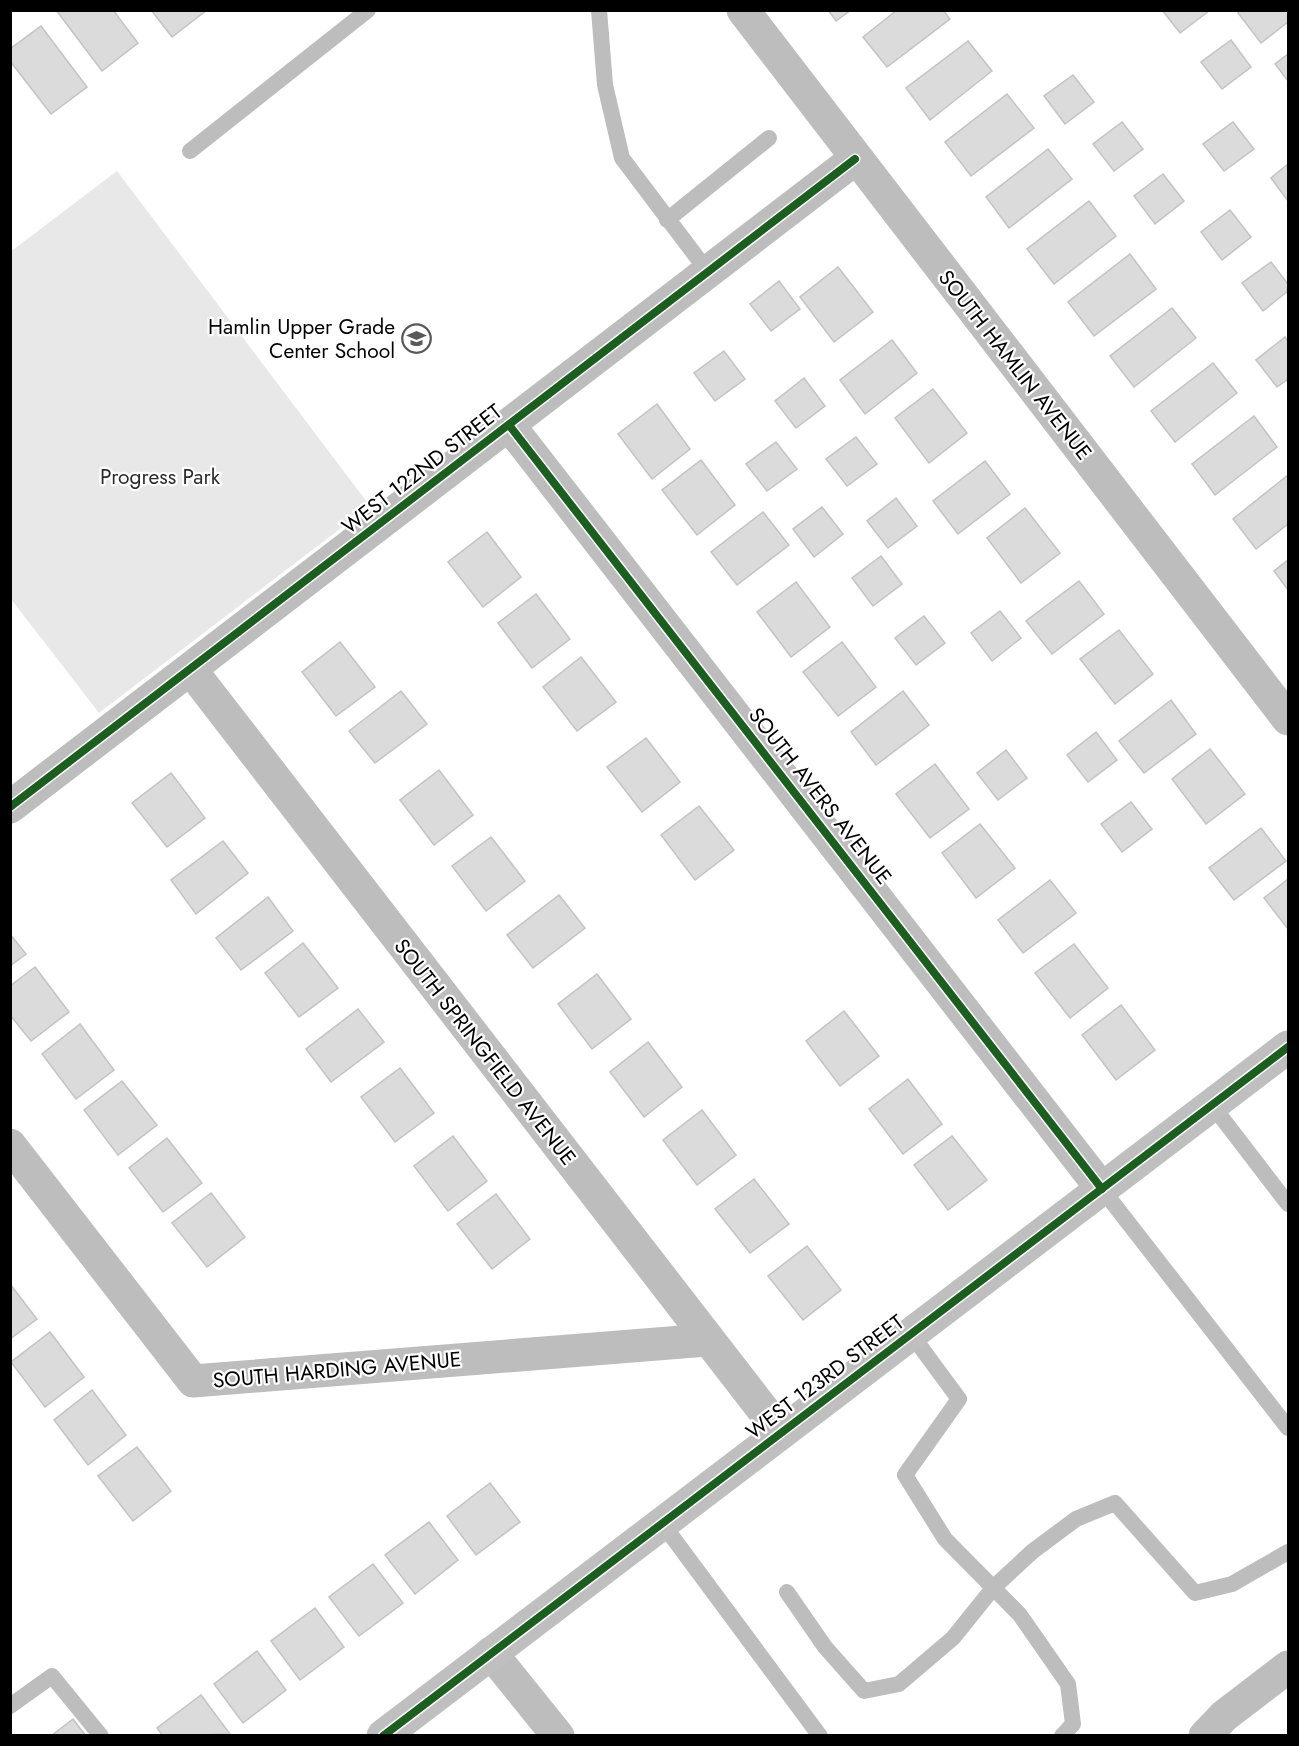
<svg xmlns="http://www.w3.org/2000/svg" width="1299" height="1746" font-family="Jost,sans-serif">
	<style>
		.green { fill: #e8e8e8 }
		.building { fill: #dbdbdb; stroke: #c3c3c3; stroke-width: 1.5 }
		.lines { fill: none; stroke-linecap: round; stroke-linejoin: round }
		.lane { stroke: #bdbdbd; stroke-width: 16 }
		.street { stroke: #bdbdbd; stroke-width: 33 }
		.secondary { stroke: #bfbfbf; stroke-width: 33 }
		.cycleway-casing { stroke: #fff; stroke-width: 11 }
		.cycleway { stroke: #1b5e20; stroke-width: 8 }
		.labels { text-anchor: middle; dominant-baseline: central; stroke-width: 4.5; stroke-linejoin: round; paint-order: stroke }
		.poi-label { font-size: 21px; fill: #000; stroke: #fff; text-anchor: end }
		.street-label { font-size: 21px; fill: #000; stroke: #fff }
		.park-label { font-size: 21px; fill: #2c2c2c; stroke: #fff }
	</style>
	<rect width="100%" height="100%" fill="#fff"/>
	<!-- green -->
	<polygon class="green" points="117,171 370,506 99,713 11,599 10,252"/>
	<!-- building -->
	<g class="building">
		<polygon points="56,10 113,10 138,43 102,71"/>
		<polygon points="151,10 207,10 172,37"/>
		<polygon points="828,10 851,10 836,21"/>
		<polygon points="897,10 943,10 950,19 887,67 863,37"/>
		<polygon points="1162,10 1209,10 1209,11 1180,33"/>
		<polygon points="1240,10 1288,10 1288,22 1261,43 1238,13"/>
		<polygon points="41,26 87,87 51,114 10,61 10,49"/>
		<polygon points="1231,40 1251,67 1222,89 1201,62"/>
		<polygon points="968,41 992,71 930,120 906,88"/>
		<polygon points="1288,54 1288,81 1275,64"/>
		<polygon points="1073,75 1094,102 1065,124 1044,96"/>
		<polygon points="1007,94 1034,128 971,176 945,142"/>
		<polygon points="1122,122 1143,149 1114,171 1093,144"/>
		<polygon points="1233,122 1254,149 1224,171 1203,144"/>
		<polygon points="1048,149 1072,179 1009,228 986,197"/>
		<polygon points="1288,164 1288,201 1271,178"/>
		<polygon points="1163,174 1184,201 1155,224 1134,196"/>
		<polygon points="1089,201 1116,236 1054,284 1027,249"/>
		<polygon points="1230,210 1251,237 1222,260 1201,232"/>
		<polygon points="1130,254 1156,289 1094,336 1068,302"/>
		<polygon points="1271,262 1288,284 1288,291 1263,311 1242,283"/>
		<polygon points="838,267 873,312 834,342 800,297"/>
		<polygon points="779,281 800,309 771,331 750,304"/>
		<polygon points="1172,308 1196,338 1134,387 1110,356"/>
		<polygon points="1285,337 1288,341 1288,379 1277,387 1256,360"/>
		<polygon points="892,340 917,373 865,414 840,380"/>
		<polygon points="724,351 745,379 715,401 694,373"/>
		<polygon points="1213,363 1237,393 1175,442 1151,411"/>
		<polygon points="804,378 825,406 796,428 775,401"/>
		<polygon points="933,389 967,433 929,463 895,418"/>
		<polygon points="657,404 690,449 652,479 618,434"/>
		<polygon points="1254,416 1277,447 1215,495 1192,464"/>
		<polygon points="856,437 877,464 847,486 826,459"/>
		<polygon points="776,442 797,469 767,491 746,464"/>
		<polygon points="701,460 735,505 697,535 662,490"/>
		<polygon points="985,461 1010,494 958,534 933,501"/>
		<polygon points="1288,475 1288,524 1256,549 1233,519"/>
		<polygon points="896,498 917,526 888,548 867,521"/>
		<polygon points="822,507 843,534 814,557 793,529"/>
		<polygon points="1025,508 1060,553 1021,583 987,538"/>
		<polygon points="763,512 789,545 737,585 711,552"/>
		<polygon points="487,532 521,577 483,607 448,562"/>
		<polygon points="881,556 902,584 873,606 852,578"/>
		<polygon points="1288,560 1288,590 1274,571"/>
		<polygon points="1079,581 1104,614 1052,654 1026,621"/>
		<polygon points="796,582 830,627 791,657 757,612"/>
		<polygon points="536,594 570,639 532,668 498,623"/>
		<polygon points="1000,611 1021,638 992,661 971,633"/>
		<polygon points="924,616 945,643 916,665 895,638"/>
		<polygon points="1119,630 1153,674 1115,704 1080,659"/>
		<polygon points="340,642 375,687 336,716 302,672"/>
		<polygon points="842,642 876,687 838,716 803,672"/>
		<polygon points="581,657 616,702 577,731 543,687"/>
		<polygon points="401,691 427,724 375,763 349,731"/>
		<polygon points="903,691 929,725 876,765 851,732"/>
		<polygon points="1171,700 1196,734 1144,773 1119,741"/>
		<polygon points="1096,732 1117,760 1088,782 1067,755"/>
		<polygon points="646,738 680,782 642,812 607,767"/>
		<polygon points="1210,749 1245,794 1206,824 1172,779"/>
		<polygon points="1006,750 1027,778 998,800 977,773"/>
		<polygon points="935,764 969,809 930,838 896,794"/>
		<polygon points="439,770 473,815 434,845 400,800"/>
		<polygon points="171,773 205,818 167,847 132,803"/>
		<polygon points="1131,802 1152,829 1122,852 1101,824"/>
		<polygon points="699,806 734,850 695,880 661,835"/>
		<polygon points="980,824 1015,868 976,898 942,853"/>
		<polygon points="1261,828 1286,861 1234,900 1209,868"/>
		<polygon points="491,837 525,881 486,911 452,866"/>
		<polygon points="223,841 248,873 196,914 171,880"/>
		<polygon points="1288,879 1288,929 1264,898"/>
		<polygon points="1050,880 1076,913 1023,953 998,920"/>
		<polygon points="559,895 585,928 533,968 507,935"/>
		<polygon points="268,897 293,931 241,970 216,938"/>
		<polygon points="10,934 26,954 10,966"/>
		<polygon points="303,943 338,988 299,1017 265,973"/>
		<polygon points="1074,944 1108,988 1070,1018 1035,973"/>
		<polygon points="35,967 69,1012 31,1041 10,1015 10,986"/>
		<polygon points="597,974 631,1019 592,1049 558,1004"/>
		<polygon points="1121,1005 1155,1050 1116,1080 1082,1035"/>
		<polygon points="358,1009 384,1042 331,1082 306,1049"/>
		<polygon points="844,1011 879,1056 840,1086 806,1041"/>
		<polygon points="80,1024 114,1070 76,1099 42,1054"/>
		<polygon points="648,1042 682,1087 644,1117 610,1072"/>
		<polygon points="400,1068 434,1113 395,1142 361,1097"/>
		<polygon points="908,1079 942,1124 903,1154 869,1109"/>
		<polygon points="122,1081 157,1125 118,1155 84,1110"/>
		<polygon points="702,1110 736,1155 697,1185 663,1140"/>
		<polygon points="453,1136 487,1181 448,1211 414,1166"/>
		<polygon points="952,1136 987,1180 948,1210 914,1165"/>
		<polygon points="167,1138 202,1183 163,1212 129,1168"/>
		<polygon points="754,1179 789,1224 750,1253 715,1209"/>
		<polygon points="211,1193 245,1237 207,1267 172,1223"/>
		<polygon points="496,1194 530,1239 492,1269 457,1224"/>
		<polygon points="807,1246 841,1290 803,1320 768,1276"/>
		<polygon points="10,1284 37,1319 10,1339"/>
		<polygon points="50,1332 84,1377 45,1407 11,1362"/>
		<polygon points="92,1390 126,1435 88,1465 54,1420"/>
		<polygon points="137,1447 171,1491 133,1521 98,1476"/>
		<polygon points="490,1483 520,1522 476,1555 447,1516"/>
		<polygon points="429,1522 458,1560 415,1594 385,1555"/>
		<polygon points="373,1564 403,1603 359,1636 329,1597"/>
		<polygon points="315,1608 344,1647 300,1680 271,1641"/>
		<polygon points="257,1651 286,1690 243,1723 214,1684"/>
		<polygon points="201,1695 230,1734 163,1736 157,1728"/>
		<polygon points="73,1719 86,1736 51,1736"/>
	</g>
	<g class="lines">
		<!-- lane -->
		<g class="lane">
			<polyline points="599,10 605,85 622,158 708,272"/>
			<polyline points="190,151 368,10"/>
			<polyline points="667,220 769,138"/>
			<polyline points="1212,1105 1288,1204"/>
			<polyline points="1102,1189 1288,1428"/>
			<polyline points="911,1334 959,1399 905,1475 945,1539 1020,1615 1068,1684 1073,1724 1062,1736"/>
			<polyline points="662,1523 820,1736"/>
			<polyline points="787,1592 825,1647 864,1691 899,1684 953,1638 994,1587 1033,1551 1076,1519 1115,1503 1195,1593 1232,1584 1288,1552"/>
			<polyline points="10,1706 52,1676 101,1736"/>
		</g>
		<!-- street -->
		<g class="street">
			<polyline points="743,10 1288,719"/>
			<polyline points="509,425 1102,1189"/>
			<polyline points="191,670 781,1433"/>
			<polyline points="10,807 855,159"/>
			<polyline points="10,1145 193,1381 707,1340"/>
			<polyline points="491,1653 558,1736"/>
			<polyline points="1205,1736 1224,1716 1288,1667"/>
		</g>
		<!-- secondary -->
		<polyline class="secondary" points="383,1736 1288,1047"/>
		<defs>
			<g id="cycleway">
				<polyline points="509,425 1102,1189"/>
				<polyline points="10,807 855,159"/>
				<polyline points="383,1736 1288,1047"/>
			</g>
		</defs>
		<!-- cycleway casing -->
		<use href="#cycleway" class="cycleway-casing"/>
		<!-- cycleway -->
		<use href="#cycleway" class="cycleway"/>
	</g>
	<!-- icons -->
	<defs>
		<symbol id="school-ring" viewBox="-11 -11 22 22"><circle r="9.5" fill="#fff" stroke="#595959" stroke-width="1.5"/><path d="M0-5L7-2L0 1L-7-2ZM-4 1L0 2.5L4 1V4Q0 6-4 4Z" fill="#595959"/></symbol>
	</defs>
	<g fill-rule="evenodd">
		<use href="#school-ring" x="400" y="322" width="33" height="33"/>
	</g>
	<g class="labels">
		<!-- poi labels -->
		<g class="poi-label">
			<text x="395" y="327">Hamlin Upper Grade<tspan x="395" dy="24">Center School</tspan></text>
		</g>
		<!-- street labels -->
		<g class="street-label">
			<text transform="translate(1015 365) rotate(52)">SOUTH HAMLIN AVENUE</text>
			<text transform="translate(422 469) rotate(-38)">WEST 122ND STREET</text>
			<text transform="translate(820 796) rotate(52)">SOUTH AVERS AVENUE</text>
			<text transform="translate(485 1052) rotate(52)">SOUTH SPRINGFIELD AVENUE</text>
			<text transform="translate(337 1370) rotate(-5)">SOUTH HARDING AVENUE</text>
			<text transform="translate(825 1377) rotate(-37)">WEST 123RD STREET</text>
		</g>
		<!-- park labels -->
		<g class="park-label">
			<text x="160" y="477">Progress Park</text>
		</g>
	</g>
	<!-- border -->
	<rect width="1299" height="1746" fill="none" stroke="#000000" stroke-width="24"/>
</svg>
